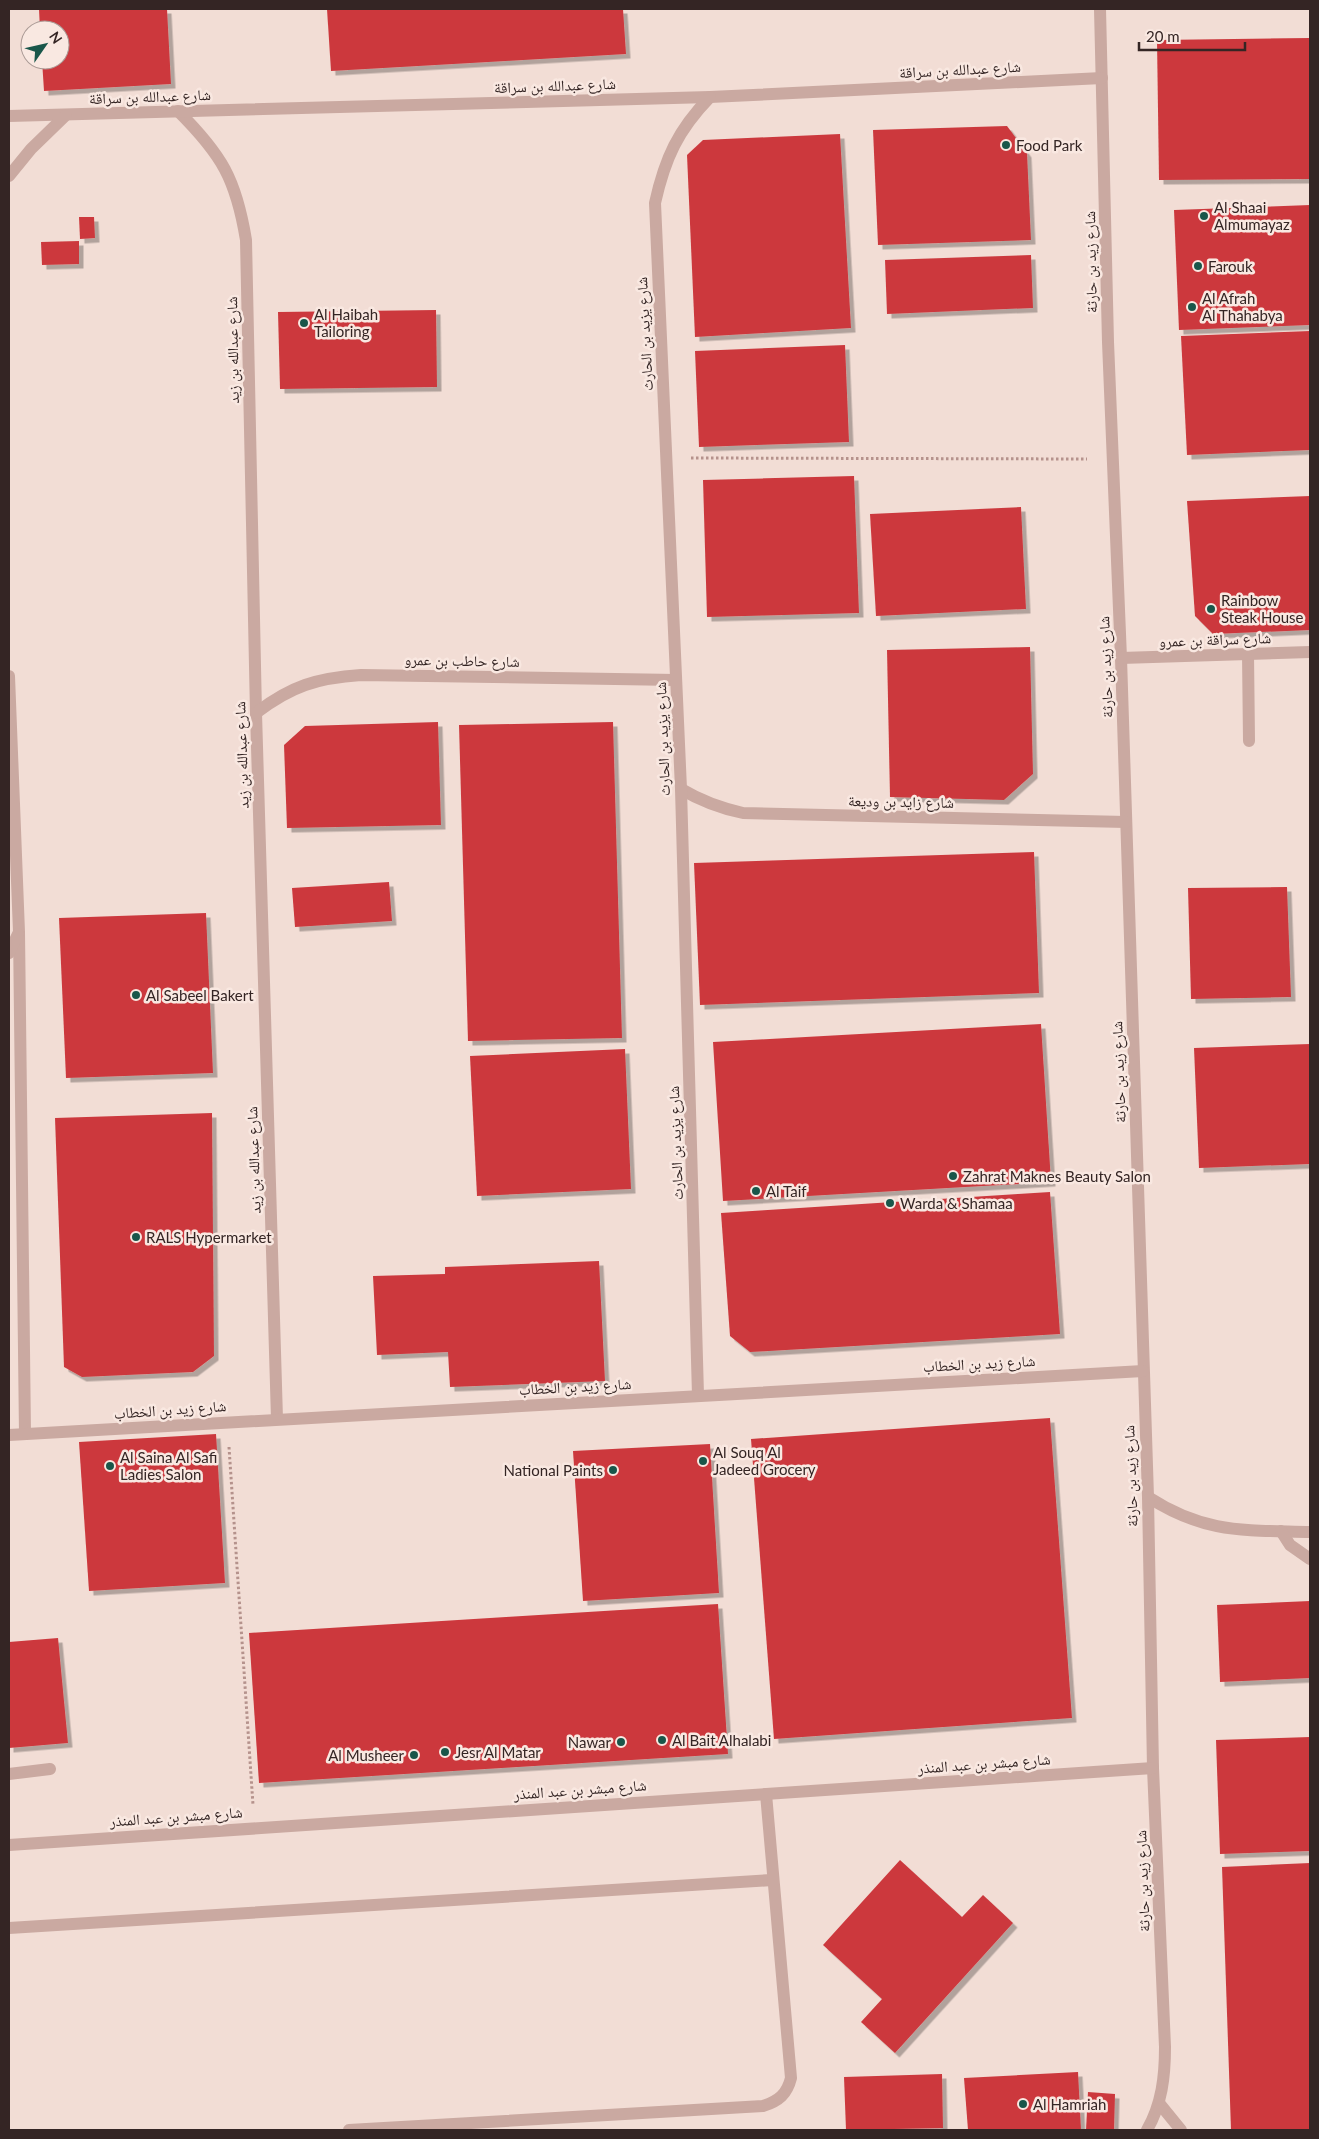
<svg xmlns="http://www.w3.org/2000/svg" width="1319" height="2139" font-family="Lato,'Noto Naskh Arabic',sans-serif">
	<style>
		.building { fill: #cc393e; filter: url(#shadow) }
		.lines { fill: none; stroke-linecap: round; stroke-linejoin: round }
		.path { stroke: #b5928c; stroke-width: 3; stroke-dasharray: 2.5 2.5; stroke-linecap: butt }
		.lane { stroke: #caa9a1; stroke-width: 12 }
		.street { stroke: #caa9a1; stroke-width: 12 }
		.poi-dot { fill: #19564a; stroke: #f9e8e1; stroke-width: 2 }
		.labels { text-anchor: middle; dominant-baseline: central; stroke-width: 5; stroke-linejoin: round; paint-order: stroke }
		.street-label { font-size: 15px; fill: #342524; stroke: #f9e8e1 }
		.poi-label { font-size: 15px; fill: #342524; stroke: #f9e8e1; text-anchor: start }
	</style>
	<defs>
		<filter id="shadow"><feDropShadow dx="4.5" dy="4.5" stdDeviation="0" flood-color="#0004"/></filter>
	</defs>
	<rect width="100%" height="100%" fill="#f2ddd5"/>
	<!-- building -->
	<g class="building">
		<polygon points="39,9 167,9 171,84 44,91 42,60 60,60 60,30 40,30"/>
		<polygon points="327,9 623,9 626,54 331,71"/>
		<polygon points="1310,38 1310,179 1159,180 1157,40"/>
		<polygon points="1007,126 1027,153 1031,240 878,245 873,130"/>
		<polygon points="840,134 851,328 695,337 687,155 703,140"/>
		<polygon points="1310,205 1310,325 1179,330 1174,210"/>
		<polygon points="79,217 94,217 95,238 80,239"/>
		<polygon points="79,241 79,264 42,265 41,242"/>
		<polygon points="1031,255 1033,308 887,314 885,260"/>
		<polygon points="436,310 437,387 280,389 278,312"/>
		<polygon points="1310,331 1310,450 1187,455 1181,336"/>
		<polygon points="845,345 849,442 699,447 695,351"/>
		<polygon points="854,476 859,613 707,617 703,480"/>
		<polygon points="1310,496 1310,630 1213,634 1195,616 1187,501"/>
		<polygon points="1021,507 1026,609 876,616 870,514"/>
		<polygon points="1030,647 1033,774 1004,800 890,797 887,650"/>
		<polygon points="438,722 441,825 287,828 284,745 305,726"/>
		<polygon points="613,722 622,1038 468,1041 459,725"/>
		<polygon points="1034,852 1039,993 700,1005 694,863"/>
		<polygon points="389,882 392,921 295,927 292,888"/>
		<polygon points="1287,887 1291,997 1191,999 1188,888"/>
		<polygon points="206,913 213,1073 66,1078 59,918"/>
		<polygon points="1041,1024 1051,1182 723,1201 713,1042"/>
		<polygon points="1310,1044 1310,1164 1199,1168 1194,1048"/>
		<polygon points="625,1049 631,1189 477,1196 470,1056"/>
		<polygon points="212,1113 214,1356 193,1372 82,1377 64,1367 55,1118"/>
		<polygon points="1050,1192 1060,1334 750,1352 730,1336 721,1213"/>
		<polygon points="599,1261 605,1381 450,1387 448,1352 377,1355 373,1276 445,1274 445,1267"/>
		<polygon points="1050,1418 1072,1718 774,1739 751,1439"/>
		<polygon points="216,1434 225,1583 89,1591 79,1442"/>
		<polygon points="710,1444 719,1593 583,1601 573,1451"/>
		<polygon points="1310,1601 1310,1678 1220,1682 1217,1605"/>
		<polygon points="718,1604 728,1754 259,1783 249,1633"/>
		<polygon points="58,1638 68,1743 9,1748 9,1642"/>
		<polygon points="1310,1737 1310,1851 1220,1854 1216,1740"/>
		<polygon points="900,1860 962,1917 983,1895 1013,1923 895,2053 861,2022 882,1999 823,1945"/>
		<polygon points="1310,1863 1310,2130 1231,2130 1222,1867"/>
		<polygon points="1078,2072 1081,2130 968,2130 964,2078"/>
		<polygon points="942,2074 943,2128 846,2130 844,2077"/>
		<polygon points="1088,2092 1115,2094 1114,2130 1086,2130"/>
	</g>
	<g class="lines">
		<!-- path -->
		<g class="path">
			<polyline points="691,458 1087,459"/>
			<polyline points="229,1447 253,1805"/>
		</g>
		<!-- lane -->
		<g class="lane">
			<polyline points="1248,654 1249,741"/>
			<path d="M1148 1497C1205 1534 1245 1530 1310 1532"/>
			<polyline points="1281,1531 1290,1545 1310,1559"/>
			<polyline points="9,1774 50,1769"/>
			<polyline points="9,1928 772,1880"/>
			<polyline points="1159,2103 1181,2130"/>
			<path d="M349 2130 763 2106C779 2101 787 2094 791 2078L766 1794"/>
		</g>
		<!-- street -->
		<g class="street">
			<path d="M1100 9 1108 342 1121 658 1148 1497 1153 1768 1165 2047C1165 2076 1162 2104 1147 2130"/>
			<path d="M178 111C222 155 236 179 246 240L256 713 277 1419"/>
			<polyline points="9,116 710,97 1102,78"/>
			<polyline points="9,176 31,149 66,115"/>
			<polyline points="1121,658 1310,652"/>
			<polyline points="9,676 19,932 25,1434"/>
			<path d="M256 713C291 686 317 678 361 675L676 680"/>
			<path d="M681 789C701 801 720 808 743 813L1126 822"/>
			<polyline points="9,953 18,934"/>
			<path d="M698 1395 681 789 655 203C665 158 678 130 710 97"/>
			<polyline points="9,1435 1143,1371"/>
			<polyline points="9,1845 1153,1768"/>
		</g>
	</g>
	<!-- markers -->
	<g class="poi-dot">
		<circle cx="1006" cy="145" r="5"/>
		<circle cx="1204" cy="216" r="5"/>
		<circle cx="1198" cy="266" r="5"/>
		<circle cx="1192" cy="307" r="5"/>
		<circle cx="304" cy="323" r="5"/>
		<circle cx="1211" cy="609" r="5"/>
		<circle cx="136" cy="995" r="5"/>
		<circle cx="953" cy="1176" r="5"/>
		<circle cx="756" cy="1191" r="5"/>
		<circle cx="890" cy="1203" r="5"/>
		<circle cx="136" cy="1237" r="5"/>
		<circle cx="703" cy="1461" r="5"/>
		<circle cx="110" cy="1466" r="5"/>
		<circle cx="613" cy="1470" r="5"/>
		<circle cx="662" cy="1740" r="5"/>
		<circle cx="621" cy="1742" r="5"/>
		<circle cx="445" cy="1752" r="5"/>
		<circle cx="414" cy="1755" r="5"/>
		<circle cx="1023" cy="2104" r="5"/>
	</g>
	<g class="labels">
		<!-- street labels -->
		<g class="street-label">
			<text transform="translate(960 69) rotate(-3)">شارع عبدالله بن سراقة</text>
			<text transform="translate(555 85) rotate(-2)">شارع عبدالله بن سراقة</text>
			<text transform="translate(150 96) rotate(-2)">شارع عبدالله بن سراقة</text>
			<text transform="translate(1090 262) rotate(-91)">شارع زيد بن حارثة</text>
			<text transform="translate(644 334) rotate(-93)">شارع يزيد بن الحارث</text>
			<text transform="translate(232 350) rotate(-91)">شارع عبدالله بن زيد</text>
			<text transform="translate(1215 639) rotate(-2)">شارع سراقة بن عمرو</text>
			<text transform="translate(462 660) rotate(1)">شارع حاطب بن عمرو</text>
			<text transform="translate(1105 667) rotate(-92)">شارع زيد بن حارثة</text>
			<text transform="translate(662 739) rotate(-92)">شارع يزيد بن الحارث</text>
			<text transform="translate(241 755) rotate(-92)">شارع عبدالله بن زيد</text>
			<text transform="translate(901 801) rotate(1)">شارع زايد بن وديعة</text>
			<text transform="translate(1118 1072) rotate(-92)">شارع زيد بن حارثة</text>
			<text transform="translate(675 1143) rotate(-92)">شارع يزيد بن الحارث</text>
			<text transform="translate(253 1160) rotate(-92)">شارع عبدالله بن زيد</text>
			<text transform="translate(979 1363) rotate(-3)">شارع زيد بن الخطاب</text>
			<text transform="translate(575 1386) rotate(-3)">شارع زيد بن الخطاب</text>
			<text transform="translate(170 1409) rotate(-4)">شارع زيد بن الخطاب</text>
			<text transform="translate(1130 1476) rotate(-92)">شارع زيد بن حارثة</text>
			<text transform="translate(984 1763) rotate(-4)">شارع مبشر بن عبد المنذر</text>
			<text transform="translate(580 1789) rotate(-4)">شارع مبشر بن عبد المنذر</text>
			<text transform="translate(176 1816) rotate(-4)">شارع مبشر بن عبد المنذر</text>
			<text transform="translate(1142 1881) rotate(-92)">شارع زيد بن حارثة</text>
		</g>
		<!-- poi labels -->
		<g class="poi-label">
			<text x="1016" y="145">Food Park</text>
			<text x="1214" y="207">Al Shaai<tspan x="1214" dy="17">Almumayaz</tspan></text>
			<text x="1208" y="266">Farouk</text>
			<text x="1202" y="298">Al Afrah<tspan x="1202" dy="17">Al Thahabya</tspan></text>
			<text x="314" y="314">Al Haibah<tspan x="314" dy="17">Tailoring</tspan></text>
			<text x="1221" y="600">Rainbow<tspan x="1221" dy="17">Steak House</tspan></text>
			<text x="146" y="995">Al Sabeel Bakert</text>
			<text x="963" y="1176">Zahrat Maknes Beauty Salon</text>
			<text x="766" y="1191">Al Taif</text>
			<text x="900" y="1203">Warda &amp; Shamaa</text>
			<text x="146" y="1237">RALS Hypermarket</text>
			<text x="713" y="1452">Al Souq Al<tspan x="713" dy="17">Jadeed Grocery</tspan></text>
			<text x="120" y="1457">Al Saina Al Safi<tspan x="120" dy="17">Ladies Salon</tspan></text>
			<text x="603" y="1470" text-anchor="end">National Paints</text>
			<text x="672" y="1740">Al Bait Alhalabi</text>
			<text x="611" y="1742" text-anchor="end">Nawar</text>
			<text x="455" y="1752">Jesr Al Matar</text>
			<text x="404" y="1755" text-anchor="end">Al Musheer</text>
			<text x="1033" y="2104">Al Hamriah</text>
		</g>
	</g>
	<!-- border -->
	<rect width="1319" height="2139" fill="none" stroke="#342524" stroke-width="20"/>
	<!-- north arrow -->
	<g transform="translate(45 45) rotate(56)"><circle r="24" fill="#f9e8e1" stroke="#aa9a95"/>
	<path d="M0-4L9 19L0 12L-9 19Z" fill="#19564a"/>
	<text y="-8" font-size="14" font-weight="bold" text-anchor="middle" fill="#342524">N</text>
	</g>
	<!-- scale -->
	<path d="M1139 42v8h106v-8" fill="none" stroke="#342524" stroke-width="2.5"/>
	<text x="1146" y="42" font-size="15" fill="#342524" stroke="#f9e8e1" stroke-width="4" paint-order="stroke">20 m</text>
</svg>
